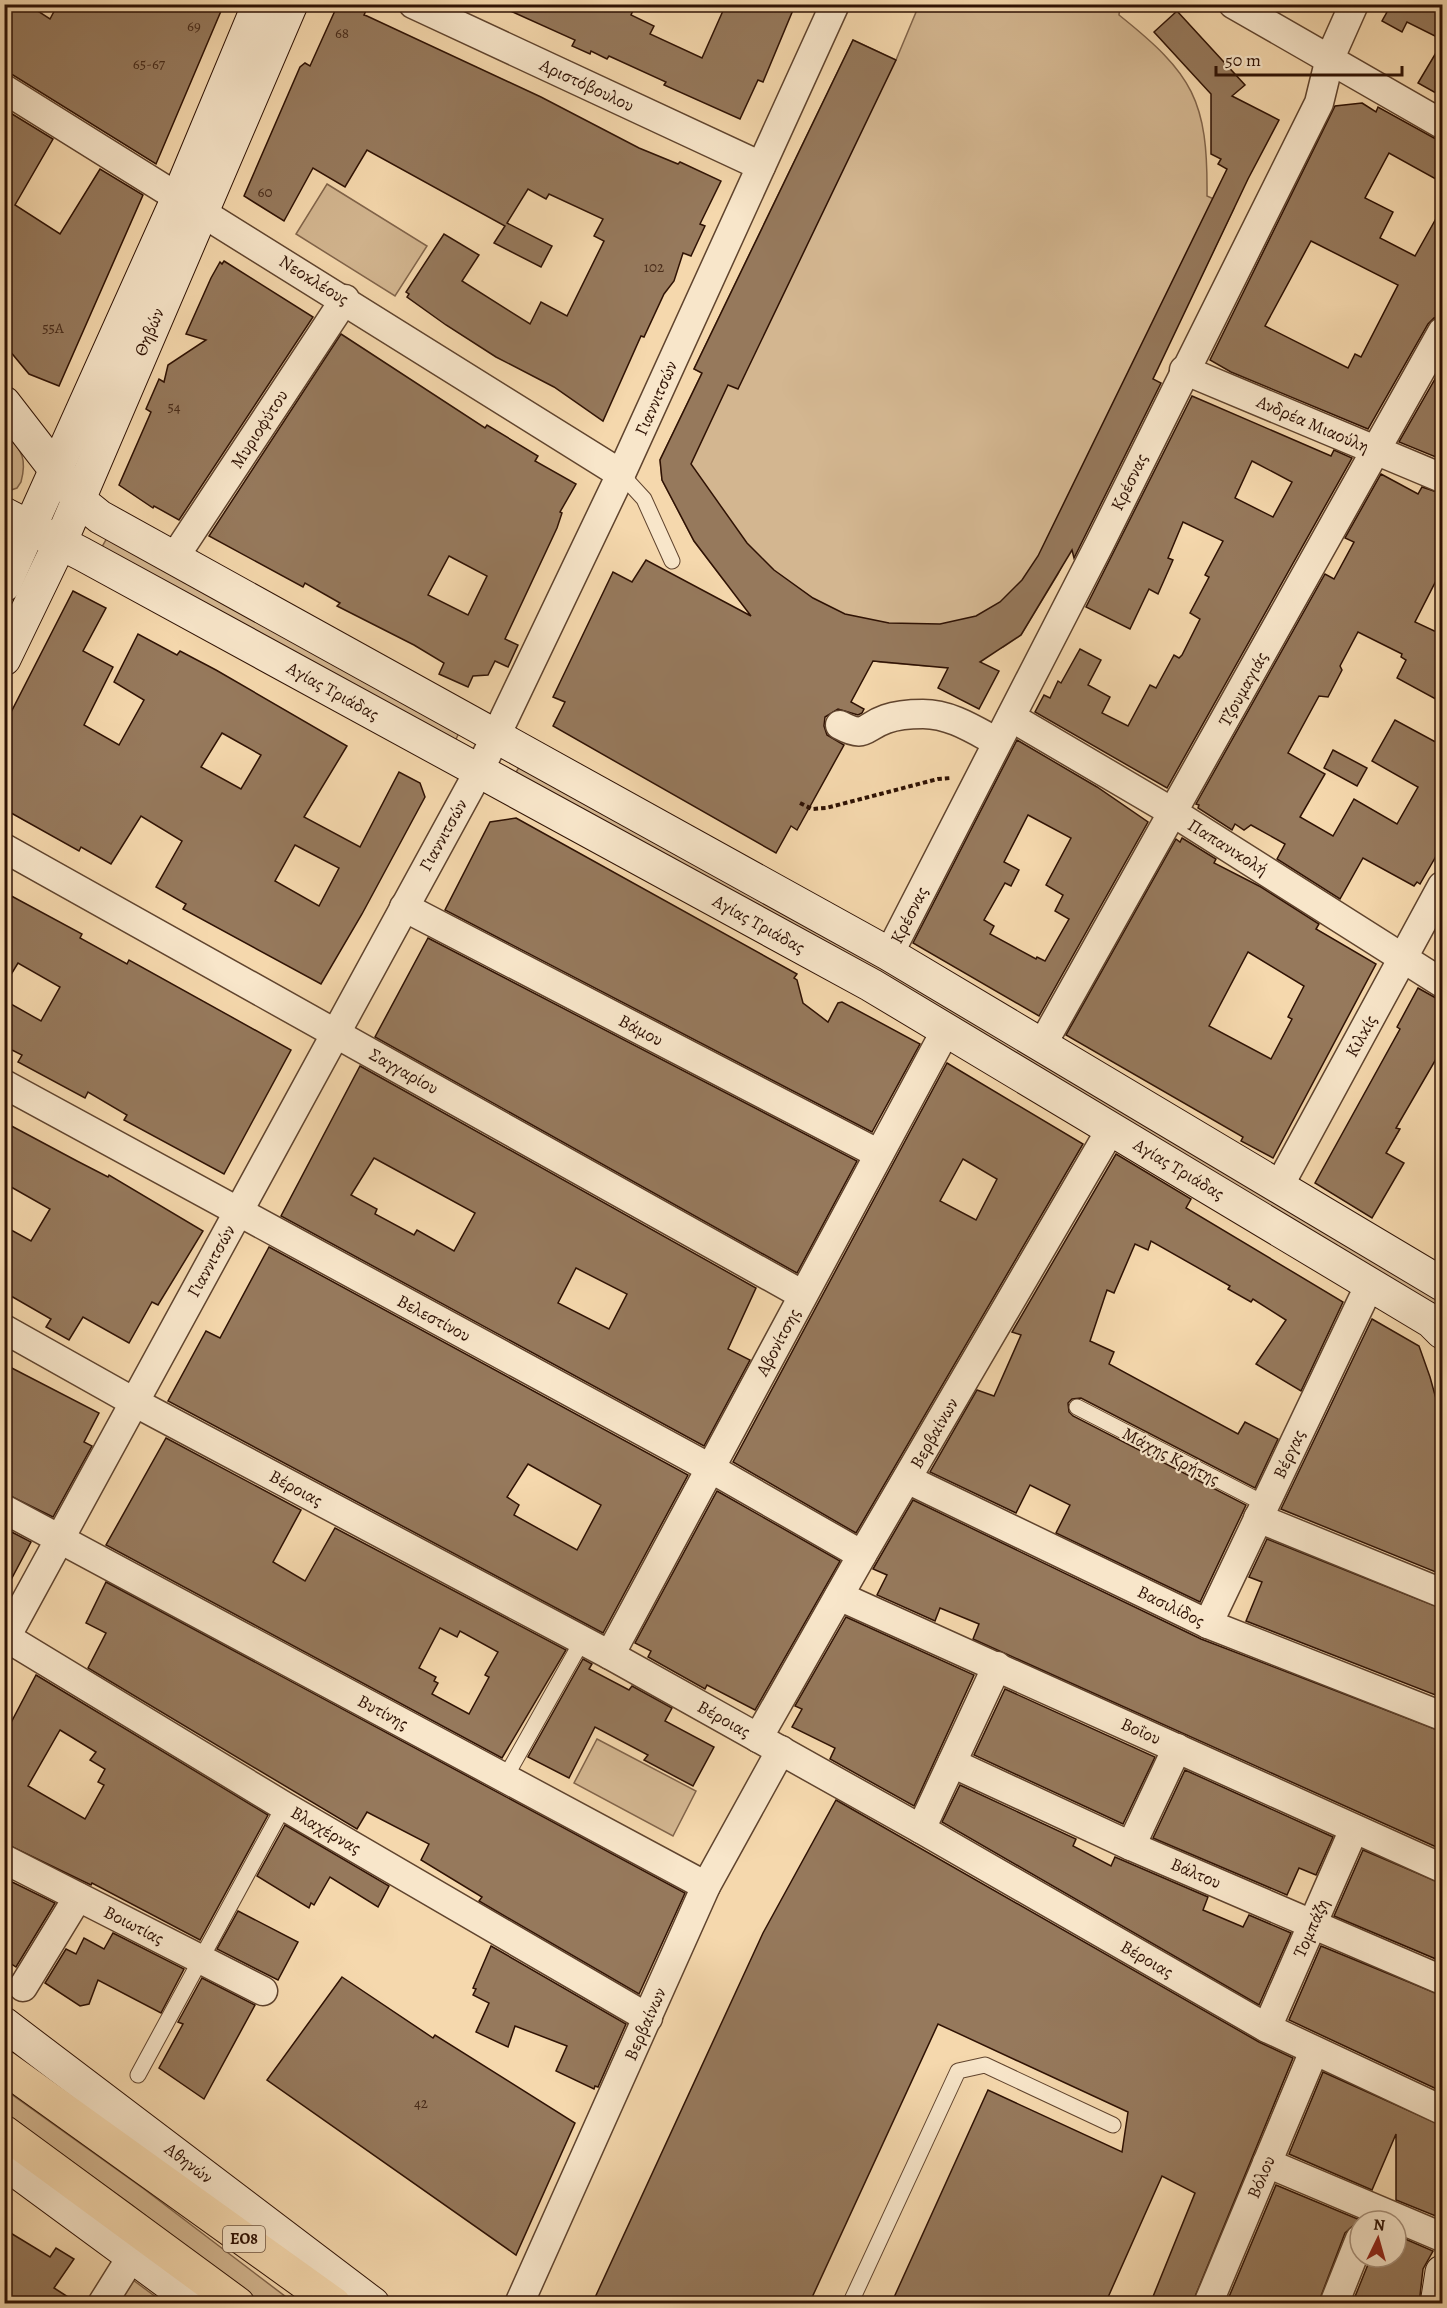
<svg xmlns="http://www.w3.org/2000/svg" width="1447" height="2308" font-family="Alegreya,serif">
	<style>
		.green { fill: #d3b690; stroke: #81644a; stroke-width: 1.5 }
		.building { fill: #96795c; stroke: #2f1204; stroke-width: 1.5; fill-rule: evenodd }
		.lines { fill: none; stroke-linecap: round; stroke-linejoin: round }
		.lane-casing { stroke: #60442e; stroke-width: 17 }
		.street-casing { stroke: #60442e; stroke-width: 31 }
		.secondary-casing { stroke: #2f1204; stroke-width: 35 }
		.highway-casing { stroke: #2f1204; stroke-width: 35 }
		.path { stroke: #2f1204; stroke-width: 4; stroke-dasharray: 4.5 3; stroke-linecap: butt }
		.lane { stroke: #f8e6ca; stroke-width: 15 }
		.street { stroke: #f8e6ca; stroke-width: 28 }
		.secondary { stroke: #f8e6ca; stroke-width: 33 }
		.highway { stroke: #f5d8ad; stroke-width: 33 }
		.labels { text-anchor: middle; dominant-baseline: central; stroke-width: 4.5; stroke-linejoin: round; paint-order: stroke }
		.number-label { font-size: 15px; fill: #492c1a }
		.shield { fill: #f8e6ca; stroke: #6b523f; stroke-width: 1.5 }
		.shield-label { font-size: 16px; font-weight: bold; fill: #2f1204 }
		.street-label { font-size: 18px; fill: #2f1204; stroke: #f8e6ca }
	</style>
	<rect width="100%" height="100%" fill="#f5d8ad"/>
	<filter id="stains"><feTurbulence type="fractalNoise" baseFrequency=".00333" numOctaves="4"/><feColorMatrix values="0 0 0 0 .2 0 0 0 0 .09 0 0 0 0 .02 0 0 0 .5 -.17"/></filter>
	<radialGradient id="worn" r=".72"><stop offset=".6" stop-color="#630" stop-opacity="0"/><stop offset="1" stop-color="#630" stop-opacity=".3"/></radialGradient>
	<!-- green -->
	<g class="green">
		<path d="M919 5H1120L1119 15C1193 74 1208 100 1207 196L1234 208 1058 574 1021 635 1003 647 973 658 927 666 880 662 835 652 755 609 723 579 694 541 662 480 660 460 702 373 694 369 853 40 896 60Z"/>
		<polygon points="327,184 427,246 395,296 296,234"/>
		<path d="M4 429C20 450 28 456 21 482L17 488 5 492Z"/>
		<polygon points="108,536 461,729 455,741 102,547"/>
		<polygon points="522,762 882,959 1441,1296 1435,1308 515,774"/>
		<polygon points="597,1739 696,1791 673,1836 574,1783"/>
		<polygon points="4,2089 144,2189 294,2303 259,2303 132,2205 5,2113"/>
		<polygon points="125,2274 164,2303 107,2304"/>
	</g>
	<!-- building -->
	<g class="building">
		<polygon points="4,4 27,4 50,19 58,4 224,4 156,164 13,75 4,73"/>
		<polygon points="338,4 369,4 364,15 367,16 541,97 639,148 678,164 680,162 721,181 700,224 705,226 691,256 683,253 674,281 664,294 644,337 641,336 603,421 554,387 496,357 446,325 407,297 409,294 406,292 444,234 479,255 462,281 530,324 541,302 567,316 604,241 594,236 603,219 549,194 546,199 528,189 507,223 552,246 541,267 494,243 505,226 367,150 345,187 313,168 284,221 244,196 300,67 305,63 310,66"/>
		<polygon points="495,4 636,4 631,15 654,26 650,34 702,58 726,4 782,4 793,10 763,82 758,80 740,119 664,85 666,82 609,56 607,59 591,51 590,54 572,46 575,40"/>
		<polygon points="1373,4 1443,4 1443,40 1407,22 1402,32 1382,21 1387,12"/>
		<polygon points="1177,11 1245,85 1232,96 1279,120 1248,179 1153,379 1161,383 1074,558 1072,550 1021,635 980,662 999,671 979,709 938,688 948,668 873,661 851,702 864,709 862,713 858,715 838,709 825,717 824,726 827,735 844,745 797,830 791,826 776,853 553,726 565,702 553,697 613,572 632,582 646,560 751,616 694,541 662,480 660,460 702,373 694,369 853,40 896,60 738,389 728,385 691,464 747,543 774,570 813,598 845,614 889,623 940,624 976,616 1000,602 1022,580 1038,556 1227,169 1218,164 1221,159 1211,154 1211,94 1154,32"/>
		<polygon points="1443,41 1443,97 1418,83"/>
		<path d="M1362 103 1376 112 1378 107 1434 138 1443 140V183L1389 153 1365 198 1393 212 1380 238 1415 256 1443 206V316L1434 318 1428 324 1368 429 1231 372 1210 360 1335 106ZM1311 241 1398 285 1361 357 1355 354 1348 368 1265 326Z"/>
		<polygon points="4,109 53,139 15,205 60,234 100,169 143,195 59,386 29,374 4,344"/>
		<polygon points="224,261 313,317 179,520 154,506 153,508 119,485 151,412 146,409 159,379 164,382 168,365 206,340 186,334 211,278 220,262 222,264"/>
		<path d="M341 334 485 428 487 425 538 456 535 461 576 484 560 512 562 513 557 528 505 639 518 645 508 667 495 661 488 675 473 676 468 687 439 674 444 663 414 645 337 606 340 603 305 583 303 587 209 536ZM449 556 487 576 468 615 428 595Z"/>
		<polygon points="1443,365 1443,460 1399,442"/>
		<path d="M1192 396 1331 456 1334 450 1352 458 1167 788 1035 712 1044 695 1050 698 1058 681 1061 683 1080 649 1101 660 1088 685 1110 697 1102 713 1128 726 1150 685 1156 688 1174 655 1179 658 1182 655 1200 619 1190 613 1209 577 1205 575 1223 541 1183 522 1168 558 1173 560 1158 594 1149 589 1130 629 1086 607ZM1252 461 1292 482 1273 517 1235 498Z"/>
		<polygon points="1381,474 1418,494 1422,487 1443,494 1443,567 1415,622 1443,635 1443,703 1397,678 1406,660 1401,657 1402,654 1358,632 1340,666 1342,670 1328,697 1319,696 1288,753 1325,774 1300,817 1333,836 1354,799 1397,824 1418,787 1372,761 1395,720 1443,746 1443,844 1420,884 1417,882 1414,886 1363,858 1340,899 1277,859 1285,844 1251,825 1244,830 1235,824 1232,830 1198,808 1199,805 1196,804 1325,574 1334,579 1354,542 1345,538"/>
		<path d="M73 591 106 608 83 651 113 667 84 725 119 745 144 700 114 682 138 634 177 655 180 651 216 670 347 746 304 817 360 847 399 772 420 783 425 797 362 914 321 984 183 909 186 904 156 887 182 841 141 816 111 864 81 847 79 851 4 809V726ZM222 733 261 755 241 789 201 767ZM295 845 339 868 319 906 275 881Z"/>
		<path d="M1017 740 1097 787 1148 822 1039 1016 913 943ZM1028 815 1071 838 1046 885 1063 895 1055 911 1069 919 1045 961 1037 957 1036 959 990 934 994 926 984 920 1005 883 1011 886 1019 870 1004 862Z"/>
		<polygon points="1333,750 1367,768 1357,786 1324,768"/>
		<polygon points="516,818 797,974 794,978 797,980 803,1003 828,1022 838,1003 842,1002 920,1044 872,1132 445,910 490,822"/>
		<path d="M1182 838 1216 859 1214 863 1261 887 1319 924 1316 929 1376 964 1273 1158 1241 1141 1243 1137 1066 1035 1176 839 1180 842ZM1248 952 1304 986 1288 1017 1292 1019 1271 1059 1209 1026Z"/>
		<polygon points="4,892 82,934 80,938 127,964 129,960 291,1050 224,1174 124,1120 127,1115 88,1092 85,1098 18,1062 22,1055 4,1046 4,1000 41,1021 60,987 18,963 4,986"/>
		<polygon points="428,938 857,1161 797,1273 375,1037"/>
		<polygon points="1418,988 1443,1002 1443,1047 1396,1128 1400,1129 1386,1153 1404,1163 1372,1218 1315,1183 1400,1029 1397,1027"/>
		<path d="M947 1063 1083 1144 856 1533 733 1462ZM963 1159 997 1179 976 1220 940 1201Z"/>
		<path d="M360 1066 756 1288 728 1349 750 1360 704 1446 281 1216ZM374 1158 475 1213 454 1251 417 1230 414 1235 375 1214 377 1209 351 1195ZM576 1268 627 1294 609 1329 558 1303Z"/>
		<polygon points="4,1122 77,1161 108,1177 109,1175 203,1231 158,1305 152,1302 129,1343 83,1317 69,1340 46,1327 51,1319 4,1292 4,1226 31,1241 50,1209 4,1183"/>
		<polygon points="1116,1154 1191,1199 1186,1208 1343,1302 1301,1391 1256,1364 1286,1320 1253,1299 1251,1302 1228,1289 1230,1286 1151,1241 1148,1250 1135,1244 1114,1293 1107,1290 1090,1341 1114,1352 1109,1364 1238,1434 1245,1422 1278,1439 1255,1488 1081,1398 1072,1399 1068,1403 1069,1412 1073,1416 1246,1505 1200,1602 1056,1533 1070,1505 1030,1485 1016,1513 930,1472 977,1390 994,1396 1021,1335 1012,1332"/>
		<path d="M269 1247 688 1475 603 1633 168 1401 206 1331 220 1338ZM528 1464 601 1505 577 1550 514 1515 519 1505 507 1497Z"/>
		<polygon points="1372,1319 1419,1346 1430,1377 1443,1424 1443,1575 1281,1509"/>
		<polygon points="4,1364 99,1413 84,1442 92,1446 53,1517 4,1493"/>
		<path d="M166 1438 301 1510 273 1562 305 1581 335 1528 566 1650 502 1758 106 1545ZM440 1628 457 1637 460 1631 498 1652 485 1675 489 1677 469 1714 432 1694 438 1683 434 1681 436 1677 419 1668Z"/>
		<polygon points="717,1491 840,1561 755,1710 707,1685 705,1689 648,1657 651,1651 635,1643"/>
		<polygon points="913,1500 1201,1639 1443,1732 1443,1850 973,1639 979,1624 940,1608 935,1621 877,1595 887,1575 873,1569"/>
		<polygon points="4,1528 31,1542 4,1593"/>
		<polygon points="1267,1539 1443,1609 1443,1698 1246,1621 1262,1582 1249,1577"/>
		<polygon points="106,1582 685,1893 639,1994 479,1901 482,1897 421,1860 429,1844 367,1812 357,1829 88,1668 106,1633 86,1623"/>
		<polygon points="846,1617 974,1675 914,1806 830,1759 835,1748 792,1727 802,1709 795,1706"/>
		<polygon points="583,1659 592,1664 589,1669 629,1690 632,1686 672,1708 665,1721 714,1747 693,1786 644,1760 648,1755 595,1727 569,1778 528,1757"/>
		<path d="M36 1675 268 1815 200 1940 92 1883 91 1885 4 1843V1736ZM60 1730 96 1752 90 1760 105 1769 98 1782 104 1785 85 1819 28 1786Z"/>
		<polygon points="1005,1689 1155,1757 1123,1824 974,1755"/>
		<polygon points="1185,1770 1333,1837 1316,1875 1299,1868 1287,1895 1153,1838"/>
		<polygon points="960,1785 1076,1839 1073,1846 1111,1866 1115,1857 1208,1897 1203,1910 1243,1927 1249,1915 1291,1933 1259,2005 942,1822"/>
		<polygon points="836,1800 1259,2042 1293,2058 1192,2304 1150,2304 1195,2193 1162,2176 1105,2304 891,2304 988,2090 1122,2152 1128,2112 938,2024 809,2304 592,2304 763,1933"/>
		<polygon points="285,1825 389,1886 378,1907 330,1877 314,1905 311,1903 309,1908 257,1876"/>
		<polygon points="1363,1850 1443,1884 1443,1962 1334,1916"/>
		<polygon points="4,1878 55,1903 16,1967 4,1959"/>
		<polygon points="238,1911 298,1942 278,1980 217,1949"/>
		<polygon points="113,1933 184,1969 161,2013 98,1980 89,2004 80,2006 45,1983 66,1949 76,1954 84,1938 104,1949"/>
		<polygon points="491,1946 626,2024 598,2087 595,2086 594,2089 556,2071 567,2046 515,2026 508,2047 476,2032 489,2003 473,1995 476,1989 473,1988"/>
		<polygon points="1321,1946 1443,1996 1443,2040 1436,2054 1443,2056 1443,2092 1289,2020"/>
		<polygon points="342,1977 433,2038 435,2035 575,2123 516,2255 267,2080"/>
		<polygon points="202,1978 255,2005 204,2099 159,2068 183,2024 178,2022"/>
		<polygon points="1323,2072 1443,2126 1443,2219 1396,2200 1396,2134 1372,2190 1289,2154"/>
		<polygon points="1276,2185 1360,2220 1345,2233 1318,2304 1226,2304"/>
		<polygon points="4,2229 50,2257 56,2248 74,2259 54,2288 79,2304 4,2304"/>
		<polygon points="1396,2235 1433,2251 1423,2269 1419,2304 1352,2304 1371,2257 1396,2257"/>
	</g>
	<g class="lines">
		<defs>
			<g id="lane">
				<polyline points="621,474 644,499 672,561"/>
				<polyline points="1077,1407 1265,1504"/>
				<polyline points="505,1778 582,1641"/>
				<polyline points="138,2075 284,1806"/>
				<polyline points="850,2304 958,2071 985,2065 1113,2125"/>
			</g>
			<g id="street">
				<polyline points="413,4 761,166"/>
				<polyline points="1233,4 1442,124"/>
				<polyline points="4,89 621,474"/>
				<polyline points="1184,370 1442,478"/>
				<polyline points="174,558 345,299"/>
				<polyline points="1011,717 1174,813 1442,983"/>
				<path d="M840 725C866 739 863 727 886 719 897 715 911 714 923 714 950 714 973 729 997 742"/>
				<polyline points="4,848 803,1295"/>
				<polyline points="404,907 879,1154"/>
				<polyline points="889,954 1099,545 1319,103 1330,58 1354,4"/>
				<polyline points="1042,1045 1442,332"/>
				<polyline points="4,1084 710,1468 862,1555"/>
				<polyline points="1279,1186 1442,886"/>
				<polyline points="4,1329 134,1402 610,1655 921,1829 1267,2028 1442,2110"/>
				<polyline points="907,1479 1208,1624 1442,1716"/>
				<polyline points="4,1509 706,1886"/>
				<polyline points="1258,1518 1442,1593"/>
				<polyline points="839,1596 1442,1868"/>
				<polyline points="1208,1624 1370,1284"/>
				<polyline points="4,1636 284,1806 648,2018"/>
				<polyline points="4,1641 479,771 621,474 835,4"/>
				<polyline points="610,1655 946,1030"/>
				<polyline points="758,1738 862,1555 1111,1129"/>
				<polyline points="952,1763 1131,1846 1442,1980"/>
				<polyline points="921,1829 997,1666"/>
				<polyline points="1131,1846 1177,1748"/>
				<polyline points="4,1859 263,1991"/>
				<polyline points="23,1987 78,1897"/>
				<polyline points="1267,2028 1354,1829"/>
				<polyline points="1267,2163 1442,2237"/>
				<polyline points="102,2304 132,2256"/>
				<polyline points="519,2304 706,1886 781,1750"/>
				<polyline points="1208,2304 1314,2051"/>
				<polyline points="1334,2304 1360,2239"/>
			</g>
			<g id="secondary">
				<polyline points="4,403 79,500 100,517 889,954 1442,1284"/>
				<polyline points="4,514 82,554 871,985 1431,1321 1442,1332"/>
				<polyline points="4,585 178,198 259,4"/>
				<polyline points="4,659 60,543 291,4"/>
				<polyline points="4,2024 373,2304"/>
				<polyline points="4,2162 197,2304"/>
				<polyline points="1437,2304 1442,2272"/>
			</g>
			<g id="highway">
				<polyline points="4,2067 334,2304"/>
				<polyline points="4,2132 238,2304"/>
			</g>
		</defs>
		<!-- lane casing -->
		<use href="#lane" class="lane-casing"/>
		<!-- street casing -->
		<use href="#street" class="street-casing"/>
		<!-- secondary casing -->
		<use href="#secondary" class="secondary-casing"/>
		<!-- highway casing -->
		<use href="#highway" class="highway-casing"/>
		<!-- path -->
		<polyline class="path" points="800,803 812,809 826,808 938,779 951,778"/>
		<!-- lane -->
		<use href="#lane" class="lane"/>
		<!-- street -->
		<use href="#street" class="street"/>
		<!-- secondary -->
		<use href="#secondary" class="secondary"/>
		<!-- highway -->
		<use href="#highway" class="highway"/>
	</g>
	<g class="labels">
		<!-- number labels -->
		<g class="number-label">
			<text x="194" y="26">69</text>
			<text x="342" y="33">68</text>
			<text x="149" y="64">65-67</text>
			<text x="265" y="192">60</text>
			<text x="654" y="267">102</text>
			<text x="53" y="328">55Α</text>
			<text x="174" y="407">54</text>
			<text x="421" y="2103">42</text>
		</g>
		<!-- shield labels -->
		<rect class="shield" x="223" y="2226" width="42" height="26" rx="4.5"/>
		<g class="shield-label">
			<text x="244" y="2239">ΕΟ8</text>
		</g>
		<!-- street labels -->
		<g class="street-label">
			<text transform="translate(587 85) rotate(25)">Αριστόβουλου</text>
			<text transform="translate(314 280) rotate(32)">Νεοκλέους</text>
			<text transform="translate(149 332) rotate(-67)">Θηβών</text>
			<text transform="translate(656 398) rotate(-66)">Γιαννιτσών</text>
			<text transform="translate(1313 424) rotate(23)">Ανδρέα Μιαούλη</text>
			<text transform="translate(259 429) rotate(-57)">Μυριοφύτου</text>
			<text transform="translate(1129 482) rotate(-64)">Κρέσνας</text>
			<text transform="translate(1243 689) rotate(-61)">Τζουμαγιάς</text>
			<text transform="translate(333 691) rotate(29)">Αγίας Τριάδας</text>
			<text transform="translate(443 835) rotate(-61)">Γιαννιτσών</text>
			<text transform="translate(1228 847) rotate(32)">Παπανικολή</text>
			<text transform="translate(909 915) rotate(-63)">Κρέσνας</text>
			<text transform="translate(759 924) rotate(29)">Αγίας Τριάδας</text>
			<text transform="translate(641 1030) rotate(28)">Βάμου</text>
			<text transform="translate(1361 1036) rotate(-61)">Κιλκίς</text>
			<text transform="translate(404 1071) rotate(29)">Σαγγαρίου</text>
			<text transform="translate(1179 1169) rotate(31)">Αγίας Τριάδας</text>
			<text transform="translate(211 1261) rotate(-61)">Γιαννιτσών</text>
			<text transform="translate(434 1318) rotate(28)">Βελεστίνου</text>
			<text transform="translate(778 1342) rotate(-62)">Αβονίτσης</text>
			<text transform="translate(934 1433) rotate(-60)">Βερβαίνων</text>
			<text transform="translate(1289 1454) rotate(-65)">Βέργας</text>
			<text transform="translate(1171 1456) rotate(27)">Μάχης Κρήτης</text>
			<text transform="translate(296 1488) rotate(28)">Βέροιας</text>
			<text transform="translate(1171 1606) rotate(26)">Βασιλίδος</text>
			<text transform="translate(383 1712) rotate(28)">Βυτίνης</text>
			<text transform="translate(724 1719) rotate(29)">Βέροιας</text>
			<text transform="translate(1141 1731) rotate(24)">Βοΐου</text>
			<text transform="translate(326 1830) rotate(30)">Βλαχέρνας</text>
			<text transform="translate(1196 1873) rotate(23)">Βάλτου</text>
			<text transform="translate(134 1925) rotate(27)">Βοιωτίας</text>
			<text transform="translate(1311 1928) rotate(-66)">Τομπάζη</text>
			<text transform="translate(1147 1959) rotate(30)">Βέροιας</text>
			<text transform="translate(645 2024) rotate(-66)">Βερβαίνων</text>
			<text transform="translate(189 2163) rotate(37)">Αθηνών</text>
			<text transform="translate(1261 2177) rotate(-67)">Βόλου</text>
		</g>
	</g>
	<!-- margin -->
	<rect width="1447" height="2308" fill="none" stroke="#f5d8ad" stroke-width="24"/>
	<rect x="6" y="6" width="1435" height="2296" fill="none" stroke="#2f1204" stroke-width="3"/>
	<rect x="12" y="12" width="1423" height="2284" fill="none" stroke="#2f1204" stroke-width="1.5"/>
	<!-- north arrow -->
	<g transform="translate(1378 2239) rotate(5)"><circle r="28" fill="#f8e6ca" stroke="#a8917b" stroke-width="1.5"/>
	<path d="M0-4.5L10 22L0 15L-10 22Z" fill="#8f2418"/>
	<text y="-9" font-size="16" font-weight="bold" text-anchor="middle" fill="#2f1204">N</text>
	</g>
	<!-- scale -->
	<path d="M1216 66v9h186v-9" fill="none" stroke="#2f1204" stroke-width="3"/>
	<text x="1225" y="66" font-size="18" fill="#2f1204" stroke="#f8e6ca" stroke-width="4.5" paint-order="stroke">50 m</text>
	<rect width="100%" height="100%" filter="url(#stains)"/>
	<rect width="100%" height="100%" fill="url(#worn)"/>
</svg>
